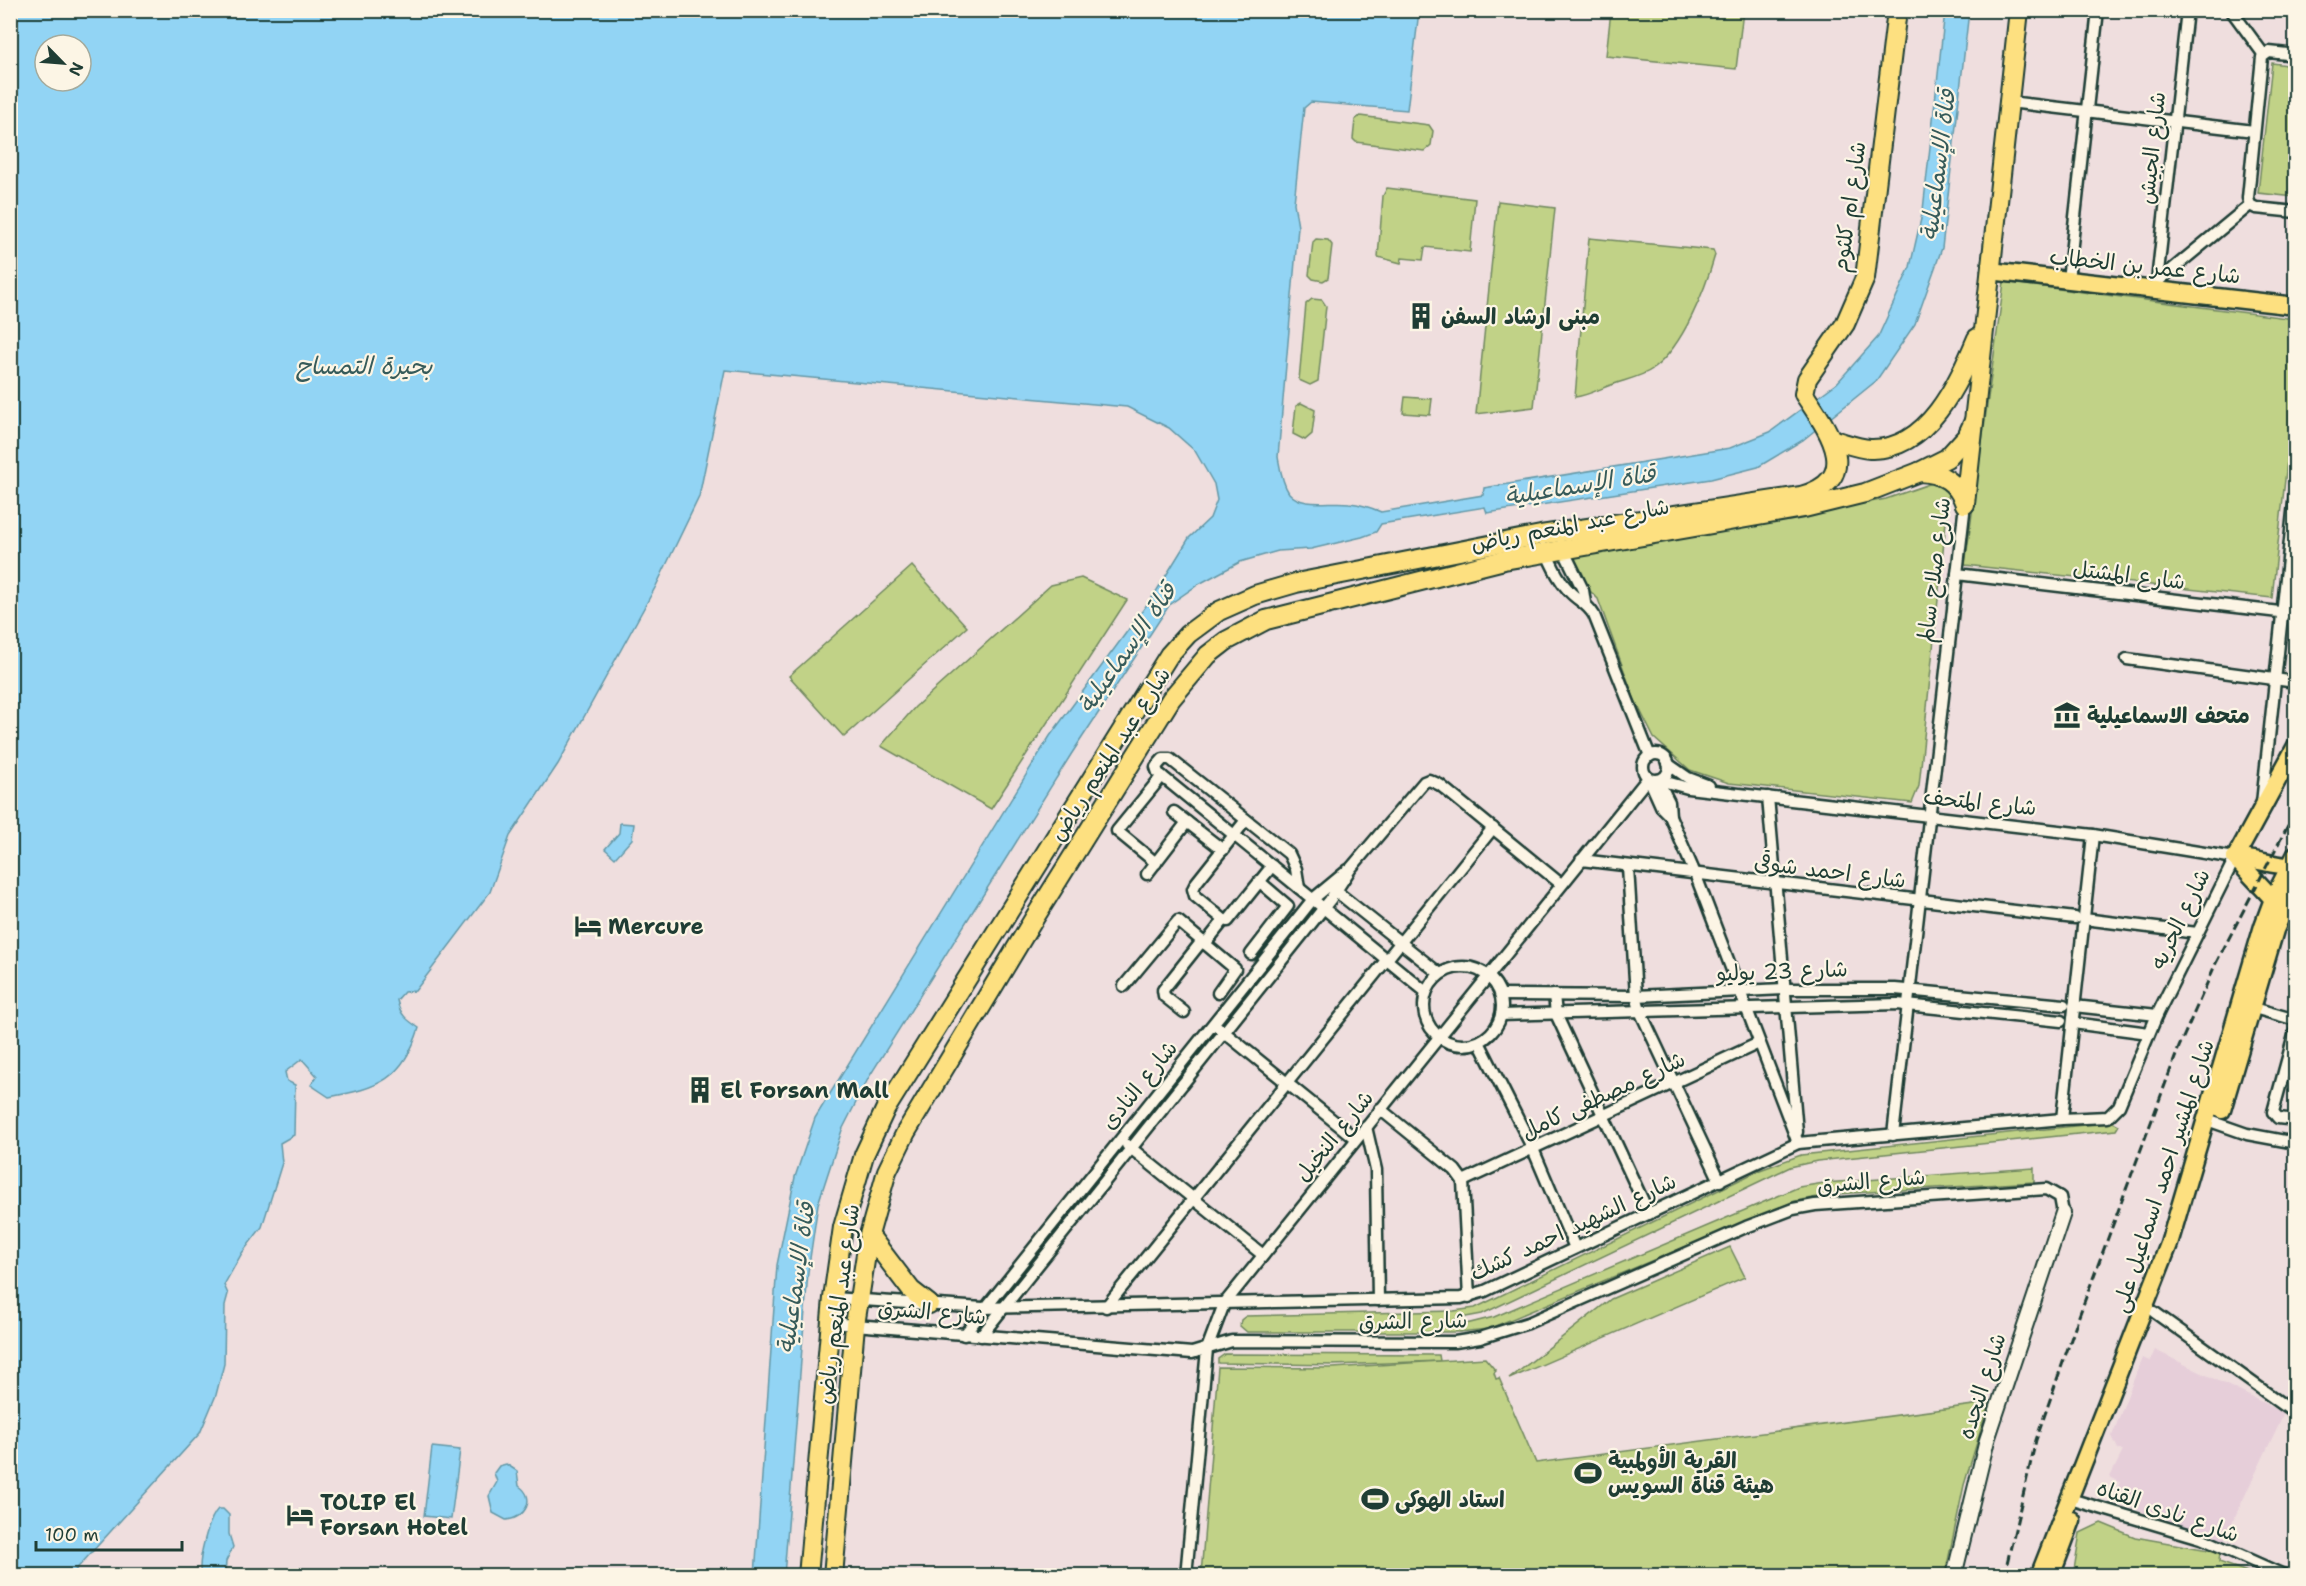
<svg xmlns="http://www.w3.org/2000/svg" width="2306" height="1586" font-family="'Shantell Sans','Playpen Sans Arabic',sans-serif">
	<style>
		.built { fill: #e6ced9 }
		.green { fill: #c1d287; stroke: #70885e; stroke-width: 1.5 }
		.water { fill: #92d4f4; stroke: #6498a7; stroke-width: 1.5; fill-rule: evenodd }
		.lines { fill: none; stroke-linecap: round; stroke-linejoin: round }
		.minor-casing { stroke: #1f3d34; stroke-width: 15 }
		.tertiary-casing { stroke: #1f3d34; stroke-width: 18 }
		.primary-casing { stroke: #1f3d34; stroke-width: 21 }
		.trunk-casing { stroke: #1f3d34; stroke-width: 22 }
		.minor { stroke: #fcf5e5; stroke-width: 10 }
		.tertiary { stroke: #fcf5e5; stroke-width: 14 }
		.primary { stroke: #fde080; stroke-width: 16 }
		.trunk { stroke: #fde080; stroke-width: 18 }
		.rail { stroke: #1f3d34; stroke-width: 3; stroke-dasharray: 9 4.5; stroke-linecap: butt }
		.labels { text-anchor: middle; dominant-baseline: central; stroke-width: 4.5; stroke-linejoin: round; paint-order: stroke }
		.street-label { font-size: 22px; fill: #1f3d34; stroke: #fcf5e5 }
		.poi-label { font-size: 22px; font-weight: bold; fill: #1f3d34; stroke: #fcf5e5; text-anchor: start }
		.water-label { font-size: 24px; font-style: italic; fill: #365b5a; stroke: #fcf5e5 }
	</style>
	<rect width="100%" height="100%" fill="#efdede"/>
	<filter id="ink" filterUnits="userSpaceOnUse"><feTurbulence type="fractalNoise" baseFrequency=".0167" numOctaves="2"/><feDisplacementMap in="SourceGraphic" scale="12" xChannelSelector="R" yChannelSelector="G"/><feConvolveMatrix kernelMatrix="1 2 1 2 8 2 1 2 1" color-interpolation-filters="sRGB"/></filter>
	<g filter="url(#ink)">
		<!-- built -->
		<polygon class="built" points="2155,1350 2284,1413 2224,1540 2112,1501 2120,1482 2110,1477 2123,1451 2118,1449 2112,1436 2142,1358 2150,1361"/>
		<!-- green -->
		<g class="green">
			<polygon points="1611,11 1743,11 1736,69 1606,56"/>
			<polygon points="2272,63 2295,66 2295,197 2258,193"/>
			<polygon points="1360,116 1429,125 1433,131 1431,145 1424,151 1356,142 1353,139 1355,120"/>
			<polygon points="1387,188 1475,199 1470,252 1425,247 1423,260 1402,258 1401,263 1378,257 1383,196"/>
			<polygon points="1498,201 1555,208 1534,407 1476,414"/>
			<path d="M1589 238 1713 250 1715 255C1705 290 1683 346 1654 368 1642 377 1624 380 1611 385 1599 389 1587 396 1575 397Z"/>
			<polygon points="1316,239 1328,240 1332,245 1328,278 1323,281 1313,279 1309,275 1313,242"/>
			<polygon points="2004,282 2295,319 2295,388 2272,598 1965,565"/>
			<polygon points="1312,299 1322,300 1326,306 1318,381 1310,385 1299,380 1306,304"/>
			<polygon points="1405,397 1432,399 1430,415 1403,413"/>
			<polygon points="1301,403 1315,410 1312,434 1305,440 1293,434 1296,406"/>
			<polygon points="1935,482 1949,492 1919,786 1912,803 1729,783 1690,770 1654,738 1634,698 1598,599 1583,584 1571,558 1886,499"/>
			<polygon points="912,566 967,627 844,737 789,676"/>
			<polygon points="1081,578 1127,600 991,809 881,746 915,707 1051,585"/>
			<polygon points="2113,1122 2119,1125 2116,1130 1817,1161 1790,1167 1482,1314 1455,1319 1458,1326 1494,1317 1799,1187 1824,1183 2034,1168 2034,1182 1835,1194 1795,1201 1488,1329 1459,1332 1247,1332 1240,1326 1241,1320 1246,1316 1454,1311 1475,1308 1760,1170 1801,1155"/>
			<polygon points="1730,1247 1745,1277 1509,1379 1611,1299"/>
			<polygon points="1225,1354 1439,1355 1440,1361 1333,1365 1218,1363 1218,1359"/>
			<polygon points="1485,1358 1496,1371 1494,1373 1496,1379 1499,1378 1536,1463 1989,1403 1964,1485 1945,1575 1201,1575 1218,1367 1333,1368"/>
			<polygon points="2101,1523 2135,1537 2220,1552 2219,1562 2256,1575 2073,1576 2080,1533"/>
		</g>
		<!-- water -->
		<g class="water">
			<path d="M11 11H1419L1407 110 1311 102 1304 108 1294 203 1298 227 1278 457C1280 468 1282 483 1289 493 1303 509 1331 500 1349 503 1360 504 1370 507 1381 512L1483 495 1484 488 1730 448 1770 432 1837 383 1878 337 1910 267 1923 210 1945 11H1969L1942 248 1915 324 1876 381 1803 440 1758 467 1711 479 1487 513 1485 507 1381 524 1376 532 1362 537 1311 549 1278 551 1240 562 1199 584 1170 604 1072 753 869 1077 842 1130 818 1204 808 1272 784 1576 755 1575 777 1265 795 1177 815 1118 1050 736 1154 595 1189 538 1210 518 1217 500 1214 484 1195 451 1169 428 1127 407 725 370 699 497 656 586 558 764 510 836 490 892 415 991 404 992 397 1000C400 1015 407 1020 419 1028 403 1080 378 1088 329 1097L311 1085 317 1076 302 1059 285 1072 287 1081 295 1085 294 1135 280 1143 282 1163 262 1227 242 1253 224 1285 228 1294 225 1305 224 1364 216 1395 200 1433 71 1575 11 1576ZM45 45H81V81H45Z"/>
			<polygon points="620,823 634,824 632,839 615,858 605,849 619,833"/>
			<polygon points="432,1447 460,1450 451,1519 424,1516"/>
			<path d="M506 1464 517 1471 519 1486C537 1498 525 1519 506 1520L493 1513 489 1496 497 1482 494 1473 499 1466Z"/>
			<path d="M218 1509H223L229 1515V1534L233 1547 226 1561 225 1575H201C197 1563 208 1519 218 1509Z"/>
		</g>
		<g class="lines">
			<defs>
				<g id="minor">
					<polyline points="2231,10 2264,55"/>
					<polyline points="2296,55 2269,52 2262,57 2248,198 2250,205 2256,208 2296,212"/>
					<polyline points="2009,102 2254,131"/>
					<polyline points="2068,280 2098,10"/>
					<polyline points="2157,282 2250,205"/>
					<polyline points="2156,290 2187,10"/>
					<polyline points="1561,545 1583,590 1585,603"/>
					<path d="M1544 548C1552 564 1557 578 1569 591 1578 601 1587 603 1594 615L1650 756"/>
					<polyline points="1957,574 2296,614"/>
					<polyline points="2127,659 2296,682"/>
					<circle cx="1656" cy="767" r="13"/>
					<polygon points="1163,759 1170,759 1289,854 1296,869 1299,888 1158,773 1156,767"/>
					<polyline points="1668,764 1688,778 1709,786"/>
					<polyline points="1649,779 1662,808 1670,816 1696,876 1798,1143"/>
					<polyline points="1658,780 1669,802 1670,816"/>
					<polyline points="1768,797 1797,1132"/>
					<polyline points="2262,803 2296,484"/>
					<polyline points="1174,812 1223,850"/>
					<polyline points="1246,820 1196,883 1193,889 1195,896 1224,920 1228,921 1272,866"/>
					<polyline points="1581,860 2075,918"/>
					<polyline points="1156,863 1117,831 1162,776"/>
					<polyline points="1628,867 1636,996 1641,1013 1720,1181"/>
					<polyline points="1147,874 1187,822"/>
					<polyline points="1299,888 1426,992"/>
					<polyline points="1332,888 1440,974"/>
					<polyline points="2084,919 2197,933"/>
					<polyline points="1205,944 1224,920"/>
					<polyline points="1251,954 1288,906 1260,882"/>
					<circle cx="1463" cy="1006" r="39"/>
					<polyline points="1124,986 1178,921 1235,969 1218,993"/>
					<polyline points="1501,995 1636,996 1784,989 1895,989 2064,1005"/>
					<polyline points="1554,995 1556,1014 1649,1214"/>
					<polyline points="2074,1006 2157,1015"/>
					<polyline points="2254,1008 2296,1020"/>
					<polyline points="1184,1012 1164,996 1163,990 1202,941"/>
					<polyline points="1501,1015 1897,1004 2061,1021"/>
					<polyline points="2073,1023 2149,1033"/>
					<polyline points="1219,1028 1356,1139"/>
					<polyline points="2296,1028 2273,1112 2278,1118 2296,1120"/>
					<polyline points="1479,1042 1533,1149 1575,1248"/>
					<polyline points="1380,1109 1455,1170 1463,1181 1469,1297"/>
					<polyline points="2062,1119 2093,835"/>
					<polyline points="2207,1120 2247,1134 2296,1143"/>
					<polyline points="1366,1127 1376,1170 1378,1300"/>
					<polyline points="1893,1135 1965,504"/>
					<polyline points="1127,1145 1263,1255"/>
					<polyline points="1463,1181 1759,1043"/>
					<polyline points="833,1298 983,1308 1461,1298 1485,1291 1798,1143 2062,1119 2108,1117 2119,1106 2157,1015 2235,858 2093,835 1688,788 1659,780"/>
					<polyline points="1106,1307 1493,828"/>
					<polyline points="2154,1312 2296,1414"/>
					<polyline points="831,1323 1192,1353 1232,1341 1455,1342 1480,1338 1528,1323 1746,1227 1793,1209 1815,1205 2046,1189 2060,1197 2063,1213"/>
					<polyline points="964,1335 1313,899 1348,870"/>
					<polyline points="981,1336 1330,900 1351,868 1424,782 1429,780 1440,785 1561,884"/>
					<polyline points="2070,1499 2201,1538 2286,1576"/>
					<polyline points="1186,1576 1207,1349 1224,1304 1648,778"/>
				</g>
				<polyline id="tertiary" points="1954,1576 1987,1440 2063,1213"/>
				<g id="primary">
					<polyline points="1990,271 2296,306"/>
					<polyline points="2235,858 2296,746"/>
					<polyline points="2235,858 2273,899"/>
					<path d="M2235 858C2254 858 2270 865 2289 866"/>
					<polyline points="2222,1110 2275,930 2296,883"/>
					<polyline points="2039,1576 2169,1244 2263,926 2273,899 2296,854"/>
					<polyline points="2051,1576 2072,1520"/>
				</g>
				<g id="trunk">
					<path d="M1833 440C1845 443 1857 448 1870 449 1928 451 1958 383 1977 338"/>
					<path d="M1919 472C1943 473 1957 482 1965 504"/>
					<polyline points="1965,504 2019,10"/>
					<polyline points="869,1235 911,1290 929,1304"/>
					<path d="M808 1576 833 1298 843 1227 864 1155 885 1110 1169 655 1188 634 1219 611 1255 595 1296 583 1541 535 1801 496C1865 478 1827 429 1804 394L1807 379 1845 324 1865 278 1897 10"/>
					<polyline points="833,1576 855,1325 869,1235 887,1171 906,1132 1035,917 1171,699 1208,655 1226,641 1266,620 1504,560 1804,508 1865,493 1919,472 1947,458 1967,436 1974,421"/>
				</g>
			</defs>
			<!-- minor casing -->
			<use href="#minor" class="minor-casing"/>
			<!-- tertiary casing -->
			<use href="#tertiary" class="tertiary-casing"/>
			<!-- primary casing -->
			<use href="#primary" class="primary-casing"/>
			<!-- trunk casing -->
			<use href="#trunk" class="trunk-casing"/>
			<!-- minor -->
			<use href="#minor" class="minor"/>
			<!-- tertiary -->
			<use href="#tertiary" class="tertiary"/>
			<!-- primary -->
			<use href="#primary" class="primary"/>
			<!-- trunk -->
			<use href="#trunk" class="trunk"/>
			<!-- rail -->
			<polyline class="rail" points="2004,1576 2036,1440 2079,1316 2179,1047 2216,963 2296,810"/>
		</g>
	</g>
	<!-- icons -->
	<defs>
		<symbol id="building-bare" viewBox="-9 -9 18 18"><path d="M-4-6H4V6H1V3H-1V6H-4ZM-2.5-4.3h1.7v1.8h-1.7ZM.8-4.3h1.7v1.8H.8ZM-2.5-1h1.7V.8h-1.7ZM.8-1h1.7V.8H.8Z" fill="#1f3d34" stroke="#fcf5e5" stroke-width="2.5" paint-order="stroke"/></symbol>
		<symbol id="museum-bare" viewBox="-9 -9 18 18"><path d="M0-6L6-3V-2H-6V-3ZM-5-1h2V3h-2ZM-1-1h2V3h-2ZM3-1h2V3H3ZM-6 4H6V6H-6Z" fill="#1f3d34" stroke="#fcf5e5" stroke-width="2.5" paint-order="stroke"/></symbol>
		<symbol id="hotel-bare" viewBox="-9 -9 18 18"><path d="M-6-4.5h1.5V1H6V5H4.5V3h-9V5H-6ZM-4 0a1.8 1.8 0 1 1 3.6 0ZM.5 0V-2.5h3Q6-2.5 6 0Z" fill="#1f3d34" stroke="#fcf5e5" stroke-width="2.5" paint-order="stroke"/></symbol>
		<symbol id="stadium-bare" viewBox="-9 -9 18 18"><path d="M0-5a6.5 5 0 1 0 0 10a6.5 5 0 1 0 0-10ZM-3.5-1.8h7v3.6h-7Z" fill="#1f3d34" stroke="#fcf5e5" stroke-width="2.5" paint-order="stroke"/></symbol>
	</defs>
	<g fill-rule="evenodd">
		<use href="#building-bare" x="1402" y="297" width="38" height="38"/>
		<use href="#museum-bare" x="2048" y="696" width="38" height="38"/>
		<use href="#hotel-bare" x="569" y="907" width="38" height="38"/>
		<use href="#building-bare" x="681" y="1071" width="38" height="38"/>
		<use href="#stadium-bare" x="1569" y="1454" width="38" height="38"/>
		<use href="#stadium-bare" x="1356" y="1480" width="38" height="38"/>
		<use href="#hotel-bare" x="281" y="1496" width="38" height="38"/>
	</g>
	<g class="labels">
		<!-- street labels -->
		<g class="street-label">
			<text transform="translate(2152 148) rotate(-84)">شارع الجيش</text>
			<text transform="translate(1849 207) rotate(-82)">شارع ام كلثوم</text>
			<text transform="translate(2145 266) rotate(6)">شارع عمر بن الخطاب</text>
			<text transform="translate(1570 525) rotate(-11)">شارع عبد المنعم رياض</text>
			<text transform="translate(1934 570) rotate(-83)">شارع صلاح سالم</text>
			<text transform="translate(2129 575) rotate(7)">شارع المشتل</text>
			<text transform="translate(1110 754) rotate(-57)">شارع عبد المنعم رياض</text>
			<text transform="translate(1980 802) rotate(6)">شارع المتحف</text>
			<text transform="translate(1830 871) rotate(7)">شارع احمد شوقى</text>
			<text transform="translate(2180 919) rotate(-64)">شارع الحريه</text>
			<text transform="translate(1782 971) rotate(-2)">شارع 23 يوليو</text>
			<text transform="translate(1139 1085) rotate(-51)">شارع النادى</text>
			<text transform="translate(1603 1095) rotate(-25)">شارع مصطفى كامل</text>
			<text transform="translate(1334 1136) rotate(-51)">شارع النخيل</text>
			<text transform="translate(2163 1176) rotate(-72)">شارع المشير احمد اسماعيل على</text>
			<text transform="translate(1871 1181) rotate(-5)">شارع الشرق</text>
			<text transform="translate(1573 1227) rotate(-25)">شارع الشهيد احمد كشك</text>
			<text transform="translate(838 1304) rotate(-82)">شارع عبد المنعم رياض</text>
			<text transform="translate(932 1312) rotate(5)">شارع الشرق</text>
			<text transform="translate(1413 1321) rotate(-1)">شارع الشرق</text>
			<text transform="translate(1982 1386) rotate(-72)">شارع النجده</text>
			<text transform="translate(2168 1511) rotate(19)">شارع نادى القناه</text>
		</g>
		<!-- poi labels -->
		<g class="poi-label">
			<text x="1441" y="316">مبنى ارشاد السفن</text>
			<text x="2087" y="715">متحف الاسماعيلية</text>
			<text x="608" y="926">Mercure</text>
			<text x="720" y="1090">El Forsan Mall</text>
			<text x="1608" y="1460">القرية الأولمبية<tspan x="1608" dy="25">هيئة قناة السويس</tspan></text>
			<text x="1395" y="1499">استاد الهوكى</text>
			<text x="320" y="1502">TOLIP El<tspan x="320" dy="25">Forsan Hotel</tspan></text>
		</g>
		<!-- water labels -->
		<g class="water-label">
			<text transform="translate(1938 165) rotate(-83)">قناة الإسماعيلية</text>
			<text x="364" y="366">بحيرة التمساح</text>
			<text transform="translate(1580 485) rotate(-9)">قناة الإسماعيلية</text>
			<text transform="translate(1127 648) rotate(-55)">قناة الإسماعيلية</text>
			<text transform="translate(796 1278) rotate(-82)">قناة الإسماعيلية</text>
		</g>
	</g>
	<!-- margin -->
	<rect width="2306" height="1586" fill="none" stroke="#fcf5e5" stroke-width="36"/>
	<rect x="18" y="18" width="2270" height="1550" fill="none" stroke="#1f3d34" stroke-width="2" filter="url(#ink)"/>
	<!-- north arrow -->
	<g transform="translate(63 63) rotate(115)"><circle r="28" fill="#fcf5e5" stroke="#a4ab9e" stroke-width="1.5"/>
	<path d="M0-4.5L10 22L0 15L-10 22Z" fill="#1f3d34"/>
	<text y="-9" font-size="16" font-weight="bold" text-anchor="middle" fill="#1f3d34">N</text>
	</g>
	<!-- scale -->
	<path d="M36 1541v9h146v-9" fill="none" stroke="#1f3d34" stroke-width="3"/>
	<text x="45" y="1541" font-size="18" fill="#1f3d34" stroke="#fcf5e5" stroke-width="4.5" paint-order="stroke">100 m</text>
</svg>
